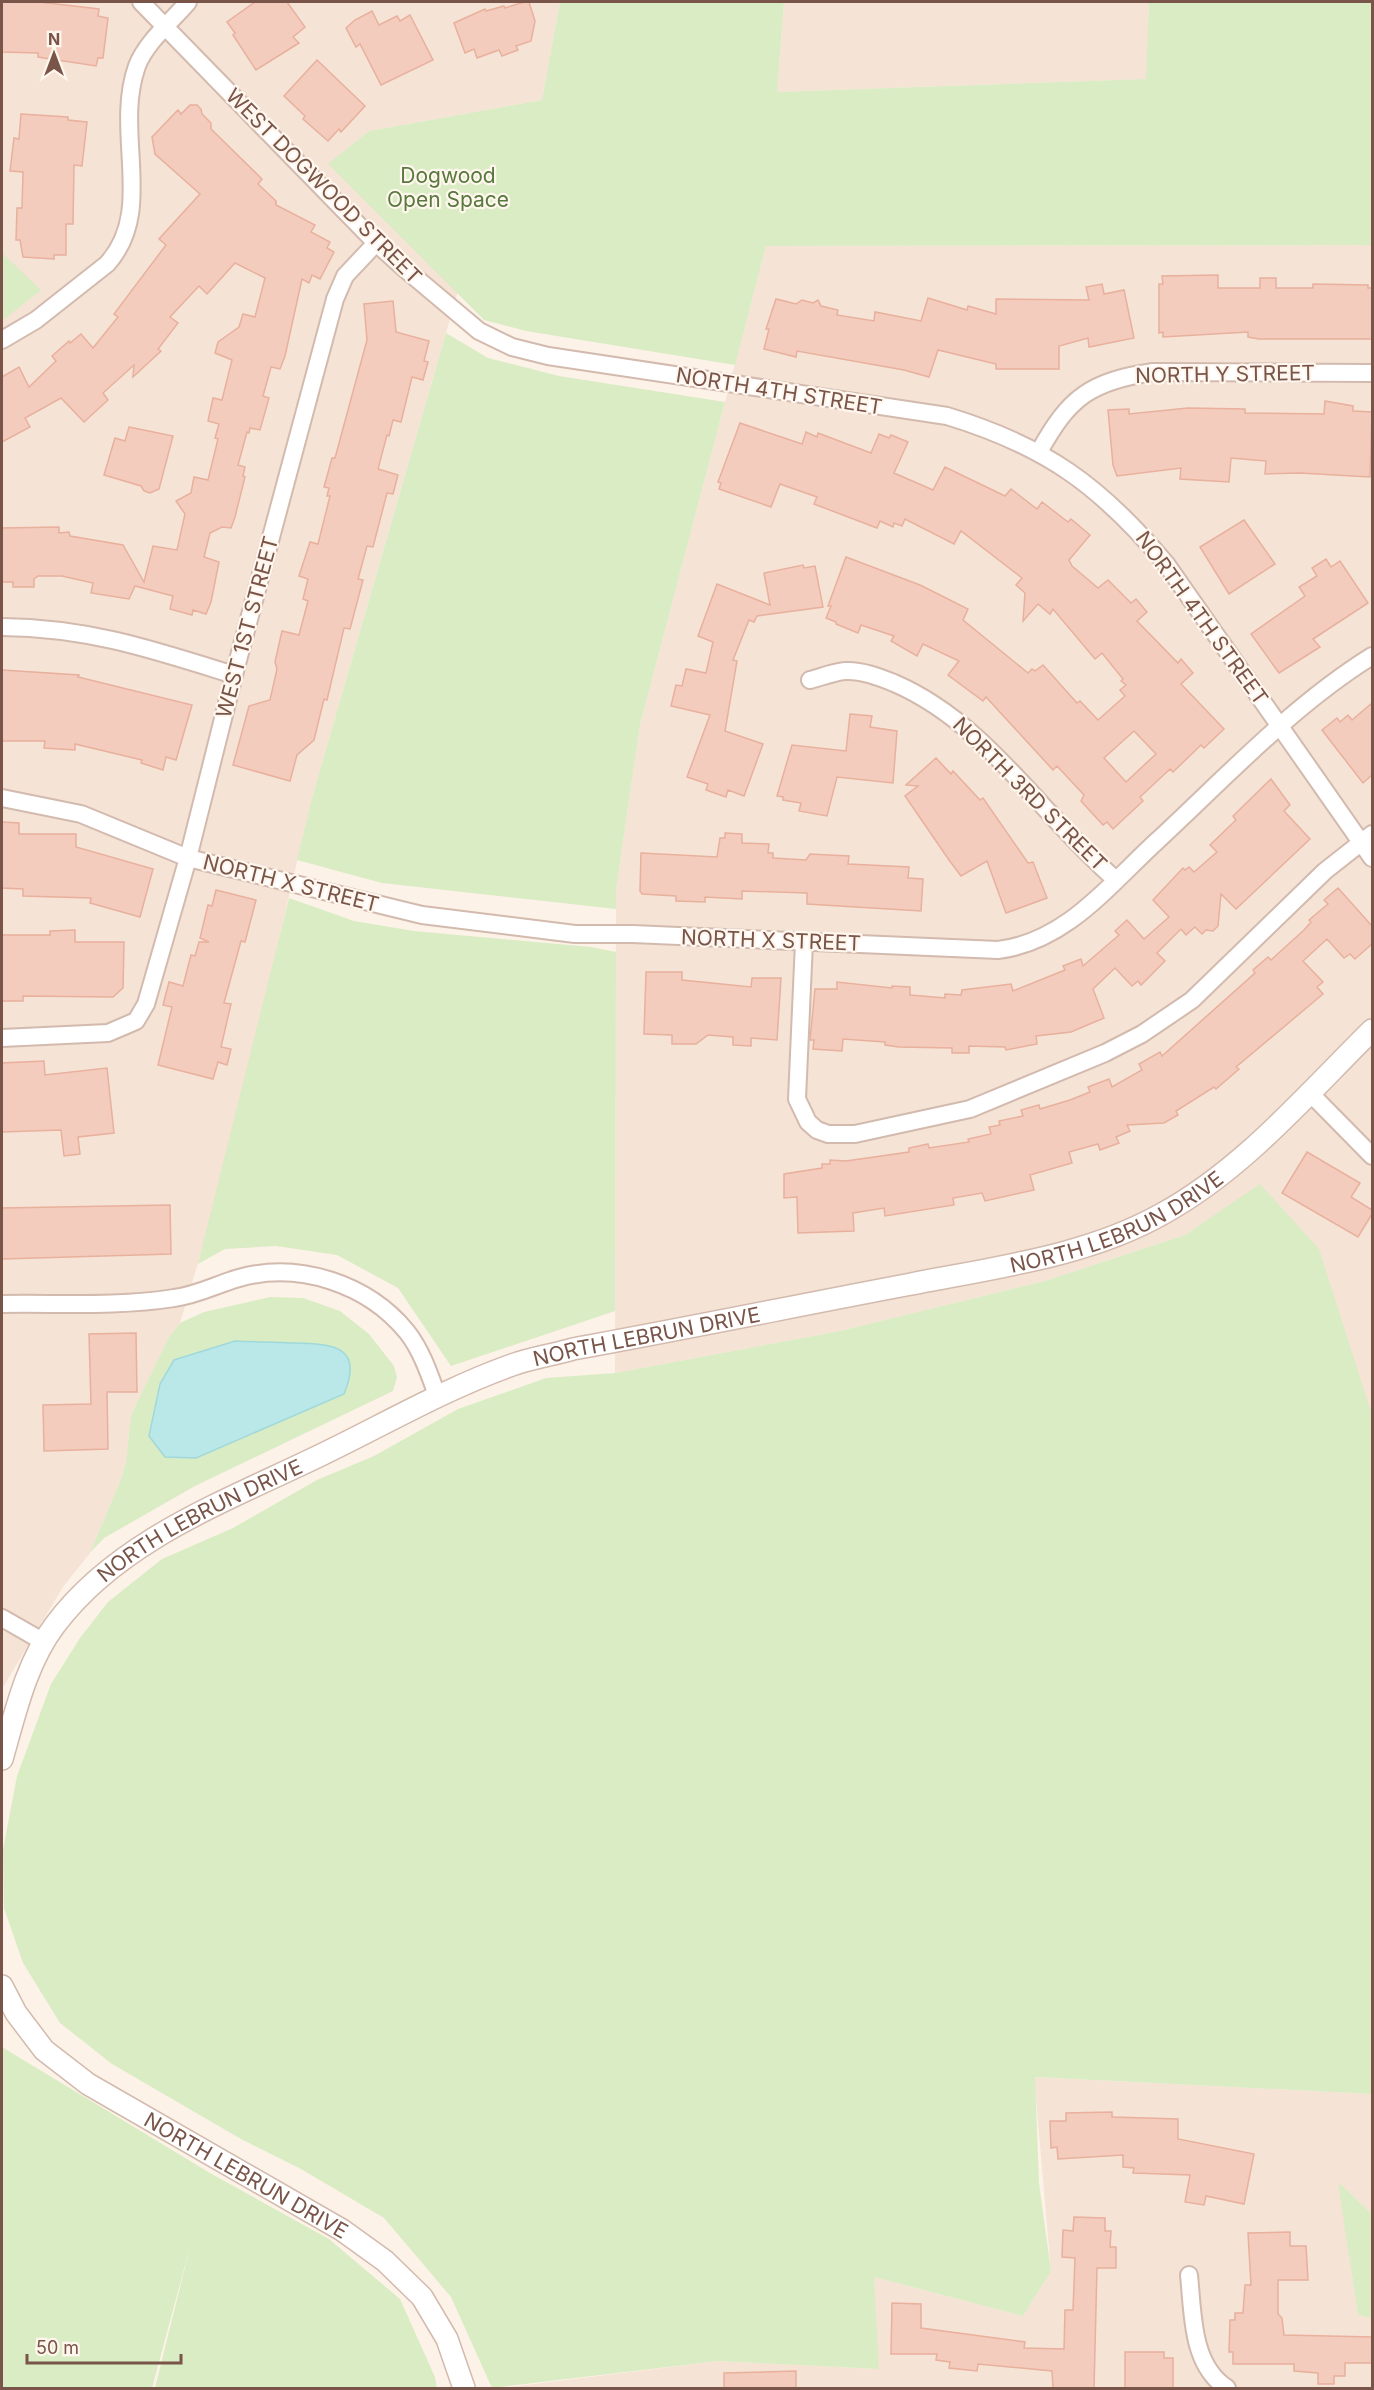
<svg xmlns="http://www.w3.org/2000/svg" width="1374" height="2390" font-family="Inter,sans-serif">
	<style>
		.residential { fill: #f5e3d5 }
		.green { fill: #d9ecc4 }
		.water { fill: #bae7e8; stroke: #a0d9db; stroke-width: 1.5 }
		.building { fill: #f4ccbd; stroke: #e8b09d; stroke-width: 1.5; fill-rule: evenodd }
		.lines { fill: none; stroke-linecap: round; stroke-linejoin: round }
		.minor-casing { stroke: #d3baae; stroke-width: 20 }
		.tertiary-casing { stroke: #d3baae; stroke-width: 24 }
		.minor { stroke: #fff; stroke-width: 16 }
		.tertiary { stroke: #fff; stroke-width: 21 }
		.labels { text-anchor: middle; dominant-baseline: central; stroke-width: 4.5; stroke-linejoin: round; paint-order: stroke }
		.park-label { font-size: 21px; fill: #57793e; stroke: #fff6ee }
		.street-label { font-size: 21px; fill: #795549; stroke: #fff6ee }
	</style>
	<rect width="100%" height="100%" fill="#fdf2e7"/>
	<!-- residential -->
	<g class="residential">
		<polygon points="2,2 560,2 542,100 369,131 329,164 458,291 312,798 220,1190 180,1323 169,1337 131,1415 126,1462 121,1479 90,1553 63,1587 2,1689"/>
		<polygon points="784,2 1149,2 1147,79 777,92"/>
		<polygon points="1372,245 1372,1415 1260,1185 1185,1235 1045,1281 840,1331 615,1373 616,890 640,725 766,246"/>
		<polygon points="1034,2077 1372,2094 1372,2214 1339,2183 1358,2315 1372,2318 1372,2388 503,2388 718,2361 878,2369 874,2277 1023,2316 1051,2271"/>
	</g>
	<!-- green -->
	<g class="green">
		<polygon points="560,2 784,2 777,92 1146,79 1149,2 1372,2 1372,245 766,246 735,365 526,331 484,320 328,164 369,131 542,100"/>
		<polygon points="2,253 41,290 2,321"/>
		<polygon points="446,333 488,358 559,376 725,402 640,725 616,890 616,909 382,883 297,860 312,798"/>
		<polygon points="289,898 354,921 414,931 591,947 616,952 615,1311 451,1366 398,1288 337,1255 276,1246 225,1249 198,1264"/>
		<polygon points="1260,1184 1319,1249 1372,1415 1372,2094 1035,2077 1039,2183 1051,2271 1023,2316 874,2277 879,2369 718,2361 492,2388 451,2297 384,2218 301,2169 241,2139 112,2064 60,2023 23,1963 4,1908 3,1850 17,1776 51,1684 80,1638 108,1602 162,1559 233,1528 317,1480 374,1456 458,1409 546,1378 615,1373 840,1331 1045,1281 1185,1235"/>
		<polygon points="270,1297 303,1298 340,1311 369,1334 394,1366 397,1377 393,1391 195,1486 104,1538 90,1553 121,1479 126,1462 131,1415 169,1337 180,1323 204,1312"/>
		<polygon points="2,2047 210,2173 329,2239 400,2299 435,2377 437,2388 155,2388 191,2243 152,2388 2,2388"/>
		<polygon points="1338,2182 1372,2214 1372,2318 1358,2315"/>
	</g>
	<!-- water -->
	<path class="water" d="M235 1341C254 1342 273 1342 292 1343 330 1344 365 1344 344 1394L196 1458 165 1457 149 1436 160 1384 174 1360Z"/>
	<!-- building -->
	<g class="building">
		<polygon points="2,2 39,2 99,9 98,16 108,18 103,58 98,58 96,66 38,57 38,53 2,52"/>
		<polygon points="255,2 287,2 305,27 293,37 299,43 256,70 233,35 235,33 227,22"/>
		<polygon points="524,2 529,2 535,21 531,41 516,46 518,50 502,56 499,50 477,58 474,49 465,53 454,23 485,9 486,11 504,6 505,8"/>
		<polygon points="372,11 379,25 397,16 400,21 410,15 433,60 381,85 360,44 356,47 346,28 355,20"/>
		<polygon points="317,60 365,106 341,132 339,129 328,141 303,119 305,116 284,96"/>
		<polygon points="190,105 197,105 201,109 202,114 211,123 211,129 262,179 258,184 276,201 276,205 315,225 311,232 330,242 327,248 334,252 320,279 312,275 309,283 302,279 285,356 280,369 271,367 263,396 269,398 260,430 250,428 249,433 247,432 238,465 245,467 243,476 245,477 235,517 231,528 222,527 210,533 204,557 219,562 211,602 206,614 193,610 192,615 170,609 173,596 135,586 129,599 91,593 93,583 62,576 38,576 34,579 34,587 13,587 13,582 2,582 2,528 59,527 59,533 69,532 70,536 123,545 144,582 153,546 177,550 185,514 176,501 191,493 194,477 208,480 218,439 215,438 219,424 208,421 213,398 222,400 232,360 215,353 218,342 239,327 243,314 255,317 265,278 235,263 207,294 199,286 170,317 178,323 158,349 161,351 133,377 134,365 103,393 108,400 84,422 61,398 25,418 30,427 2,442 2,377 19,367 29,387 56,361 52,356 69,341 70,343 81,334 93,348 118,317 114,314 166,245 159,239 200,194 155,154 152,137 178,110 181,114"/>
		<polygon points="21,114 68,117 68,120 87,122 82,166 74,165 73,224 66,224 66,255 54,255 54,259 23,257 20,240 16,240 17,208 22,208 23,172 10,171 14,138 19,139"/>
		<polygon points="1218,275 1218,288 1260,288 1260,278 1276,278 1276,288 1313,288 1313,284 1368,285 1368,288 1372,288 1372,339 1259,339 1248,337 1248,332 1163,337 1163,332 1159,333 1159,284 1163,284 1162,276"/>
		<polygon points="1102,284 1104,294 1124,290 1134,338 1089,347 1088,338 1059,346 1059,369 996,369 996,364 938,350 929,377 904,370 797,351 796,357 764,349 769,329 766,329 776,299 796,304 802,300 813,303 818,300 821,306 838,310 837,315 874,321 875,312 921,321 928,298 967,310 968,306 996,314 996,299 1089,300 1086,287"/>
		<polygon points="393,301 396,332 429,341 424,361 428,362 423,380 412,377 401,422 393,420 389,436 387,435 378,469 398,475 393,494 387,493 373,547 367,546 358,579 363,580 350,629 344,628 327,700 324,699 314,740 297,755 290,781 233,765 249,706 270,700 277,669 275,662 282,631 299,635 308,601 303,599 308,579 299,576 310,542 318,544 330,496 327,496 329,488 324,487 332,458 335,458 367,340 364,304"/>
		<polygon points="1325,401 1353,406 1353,411 1372,412 1370,477 1300,473 1265,474 1266,461 1231,458 1229,482 1180,479 1181,468 1117,476 1113,465 1108,410 1129,409 1129,414 1188,408 1245,409 1245,413 1324,414"/>
		<path d="M740 423 802 444 806 432 817 437 818 433 871 453 879 434 889 438 891 435 908 442 894 473 933 490 945 467 1005 496 1011 489 1037 509 1042 502 1068 522 1071 519 1090 535 1069 560 1072 566 1098 588 1108 580 1131 603 1136 599 1147 612 1137 621 1178 663 1181 659 1193 673 1181 684 1224 729 1204 748 1201 745 1173 772 1170 769 1140 797 1143 801 1113 829 1107 822 1103 825 1081 801 1084 795 1057 766 1053 770 986 697 983 701 948 675 959 661 923 644 917 656 891 641 894 636 861 625 858 633 836 624V622L826 618 831 606H828L846 557 920 585 968 609 963 620 1028 673 1032 669 1035 671 1043 665 1077 703 1080 701 1098 720 1125 696 1120 690 1126 685 1121 681 1123 679 1102 653 1095 659 1053 609 1050 614 1038 604 1023 621 1025 593 1016 585 1022 578 961 531 954 544 905 519 902 526 894 523 893 527 880 521 877 528 814 504 817 497 780 484 771 507 719 489 721 483 718 482ZM1134 731 1156 754 1126 782 1104 758Z"/>
		<polygon points="129,427 173,436 159,489 150,493 144,491 141,486 104,475 115,438 125,441"/>
		<polygon points="1244,520 1275,564 1229,594 1200,547"/>
		<polygon points="1326,559 1331,567 1340,561 1368,603 1313,639 1320,647 1279,673 1251,634 1305,596 1299,587 1317,576 1312,568"/>
		<polygon points="803,565 804,568 815,566 823,607 757,616 754,622 749,620 733,660 737,661 725,731 763,744 744,796 728,790 726,797 706,790 708,784 687,777 710,715 671,706 676,685 682,686 686,669 706,673 713,642 698,636 717,584 770,605 764,573"/>
		<polygon points="2,670 79,675 78,677 192,705 176,760 166,757 163,770 141,763 142,760 75,744 75,750 44,748 45,741 2,741"/>
		<polygon points="1372,703 1372,775 1363,783 1322,730 1337,718 1340,722 1348,715 1352,720"/>
		<polygon points="850,714 872,716 870,727 897,731 893,783 837,777 827,816 799,811 801,803 783,800 783,797 777,796 792,745 846,751"/>
		<polygon points="936,758 951,774 953,771 980,800 983,798 1028,863 1033,862 1047,898 1006,913 987,861 961,876 949,860 905,796 918,786 906,785"/>
		<polygon points="1271,779 1290,805 1284,811 1310,839 1236,909 1221,894 1218,926 1213,931 1206,930 1202,934 1195,927 1186,935 1181,929 1157,953 1165,961 1141,985 1138,981 1132,986 1115,968 1093,989 1104,1018 1071,1032 1036,1036 1037,1044 1006,1050 1005,1047 969,1046 969,1053 952,1053 952,1048 899,1047 885,1045 885,1042 843,1039 842,1051 813,1049 814,1040 810,1040 815,989 837,989 837,982 892,988 892,986 910,987 910,995 945,998 945,994 961,995 962,990 1011,984 1013,991 1065,970 1063,966 1081,959 1083,966 1119,935 1115,931 1127,920 1144,939 1169,917 1153,900 1183,868 1185,870 1189,867 1194,872 1217,852 1210,845 1236,820 1233,816"/>
		<polygon points="2,822 19,823 19,834 76,834 76,847 153,869 140,917 90,903 91,898 23,896 23,889 2,888"/>
		<polygon points="725,833 742,834 742,843 769,844 768,853 773,853 773,858 806,860 810,854 829,855 849,856 848,864 909,867 908,878 923,879 921,911 807,904 807,893 742,891 742,899 705,897 705,902 676,901 676,896 642,894 640,891 641,853 717,857 720,838 725,838"/>
		<polygon points="1338,888 1372,926 1372,944 1355,959 1350,954 1344,958 1327,939 1303,961 1323,982 1317,987 1323,994 1236,1067 1239,1069 1216,1089 1214,1087 1176,1111 1178,1115 1164,1123 1127,1125 1130,1131 1116,1137 1119,1143 1100,1150 1098,1144 1069,1152 1072,1163 1030,1175 1034,1190 985,1201 982,1193 953,1198 954,1205 885,1216 884,1208 853,1213 854,1231 798,1233 797,1197 784,1198 784,1174 822,1168 822,1164 830,1164 830,1160 846,1161 909,1152 909,1148 928,1144 929,1148 969,1142 968,1139 991,1134 989,1127 1000,1125 999,1121 1023,1116 1021,1110 1039,1105 1040,1109 1070,1100 1090,1092 1088,1087 1109,1079 1112,1087 1142,1070 1139,1064 1160,1052 1162,1056 1255,973 1253,970 1268,957 1271,960 1304,930 1311,922 1309,920 1328,904 1324,900"/>
		<polygon points="216,890 256,900 245,942 241,941 224,1003 231,1004 221,1047 231,1049 227,1065 218,1062 213,1079 158,1065 172,1007 163,1005 169,982 183,986 191,955 195,956 199,942 209,942 200,938 208,905 212,906"/>
		<polygon points="75,930 75,942 124,942 123,988 113,997 23,996 23,1001 2,1001 2,935 50,935 50,931"/>
		<polygon points="646,972 682,972 682,980 751,987 752,978 781,978 777,1040 751,1038 751,1046 733,1045 733,1037 708,1035 696,1044 672,1044 672,1035 644,1034"/>
		<polygon points="44,1061 45,1075 107,1068 114,1133 78,1137 80,1154 64,1156 61,1130 2,1132 2,1063"/>
		<polygon points="1307,1152 1360,1183 1351,1197 1372,1210 1372,1214 1358,1237 1282,1193"/>
		<polygon points="170,1205 171,1254 2,1259 2,1208"/>
		<polygon points="136,1333 137,1392 107,1392 108,1449 44,1451 43,1405 91,1404 89,1334"/>
		<polygon points="1112,2112 1112,2117 1178,2119 1178,2139 1254,2154 1244,2204 1206,2196 1204,2205 1185,2202 1190,2175 1133,2173 1134,2168 1123,2167 1123,2155 1058,2159 1057,2147 1051,2148 1050,2121 1066,2121 1066,2113"/>
		<polygon points="1074,2217 1105,2218 1105,2231 1111,2231 1110,2247 1116,2247 1116,2268 1097,2268 1094,2388 1053,2388 1052,2371 978,2364 977,2371 949,2368 950,2362 936,2360 937,2354 891,2354 892,2303 921,2304 921,2328 1025,2342 1024,2348 1064,2349 1065,2310 1073,2310 1075,2258 1062,2257 1063,2230 1073,2231"/>
		<polygon points="1290,2232 1290,2246 1306,2246 1308,2280 1278,2280 1278,2314 1282,2318 1284,2335 1372,2337 1372,2363 1345,2363 1345,2376 1334,2376 1334,2384 1318,2384 1318,2373 1294,2371 1294,2364 1233,2364 1233,2352 1229,2352 1230,2320 1235,2320 1235,2313 1243,2313 1245,2285 1251,2285 1248,2233"/>
		<polygon points="1125,2352 1164,2352 1164,2358 1173,2358 1173,2388 1125,2388"/>
		<polygon points="796,2371 796,2388 724,2388 724,2373"/>
	</g>
	<g class="lines">
		<defs>
			<g id="minor">
				<path d="M141 2 376 243 404 268 479 331 512 347 548 356 947 416C1046 446 1101 486 1167 565L1372 858"/>
				<path d="M2 340 36 320 107 264C156 210 113 133 137 66 146 42 172 21 188 2"/>
				<path d="M1039 452C1069 397 1091 381 1153 372L1372 373"/>
				<path d="M2 627C89 628 151 649 234 675"/>
				<path d="M810 680C821 677 834 672 845 671 861 670 879 677 894 683 987 723 1041 815 1115 879"/>
				<path d="M2 798 81 814 188 858 422 915 575 934H633L998 950C1066 942 1110 884 1157 841 1225 778 1293 705 1372 656"/>
				<polyline points="804,942 797,1099 808,1122 817,1130 828,1134 855,1134 970,1109 1105,1053 1142,1034 1192,1000 1325,871 1372,834"/>
				<polyline points="2,1038 108,1033 136,1021 146,1004 188,858 234,675 335,299 345,276 376,243"/>
				<polyline points="1309,1092 1372,1156"/>
				<path d="M2 1304C58 1303 118 1307 174 1298 198 1295 217 1284 239 1278 299 1261 368 1284 407 1332 422 1351 430 1376 438 1398"/>
				<polyline points="2,1618 44,1642"/>
				<path d="M1189 2275C1193 2313 1191 2365 1227 2388"/>
			</g>
			<g id="tertiary">
				<path id="s1" d="M2 1759C15 1714 26 1663 55 1625 119 1539 229 1500 323 1454 385 1424 447 1388 512 1365 531 1358 553 1355 573 1349 684 1329 795 1306 906 1285 991 1268 1086 1257 1162 1214 1244 1169 1307 1094 1372 1030"/>
				<path id="s2" d="M2 1986 16 2013 44 2050 88 2084 342 2230 385 2261 422 2297 447 2339 464 2388"/>
			</g>
		</defs>
		<!-- minor casing -->
		<use href="#minor" class="minor-casing"/>
		<!-- tertiary casing -->
		<use href="#tertiary" class="tertiary-casing"/>
		<!-- minor -->
		<use href="#minor" class="minor"/>
		<!-- tertiary -->
		<use href="#tertiary" class="tertiary"/>
	</g>
	<g class="labels">
		<!-- park labels -->
		<g class="park-label">
			<text x="448" y="175">Dogwood<tspan x="448" dy="24">Open Space</tspan></text>
		</g>
		<!-- street labels -->
		<g class="street-label">
			<text transform="translate(324 186) rotate(45)">WEST DOGWOOD STREET</text>
			<text transform="translate(1225 374) rotate(-1)">NORTH Y STREET</text>
			<text transform="translate(779 391) rotate(9)">NORTH 4TH STREET</text>
			<text transform="translate(1202 618) rotate(54)">NORTH 4TH STREET</text>
			<text transform="translate(247 627) rotate(-75)">WEST 1ST STREET</text>
			<text transform="translate(1030 794) rotate(45)">NORTH 3RD STREET</text>
			<text transform="translate(291 883) rotate(14)">NORTH X STREET</text>
			<text transform="translate(771 940) rotate(2)">NORTH X STREET</text>
			<text stroke="none"><textPath href="#s1" startOffset="1299">NORTH LEBRUN DRIVE</textPath></text>
			<text stroke="none"><textPath href="#s1" startOffset="813">NORTH LEBRUN DRIVE</textPath></text>
			<text stroke="none"><textPath href="#s1" startOffset="326">NORTH LEBRUN DRIVE</textPath></text>
			<text stroke="none"><textPath href="#s2" startOffset="315">NORTH LEBRUN DRIVE</textPath></text>
		</g>
	</g>
	<!-- border -->
	<rect width="1374" height="2390" fill="none" stroke="#795549" stroke-width="6"/>
	<!-- north arrow -->
	<g transform="translate(54 54)" stroke="#fff6ee" stroke-width="4.5" paint-order="stroke">
	<path d="M0-4.5L10 22L0 15L-10 22Z" fill="#795549"/>
	<text y="-9" font-size="16" font-weight="bold" text-anchor="middle" fill="#795549">N</text>
	</g>
	<!-- scale -->
	<path d="M27 2354v9h154v-9" fill="none" stroke="#795549" stroke-width="3"/>
	<text x="36" y="2354" font-size="18" fill="#795549" stroke="#fff6ee" stroke-width="4.5" paint-order="stroke">50 m</text>
</svg>
